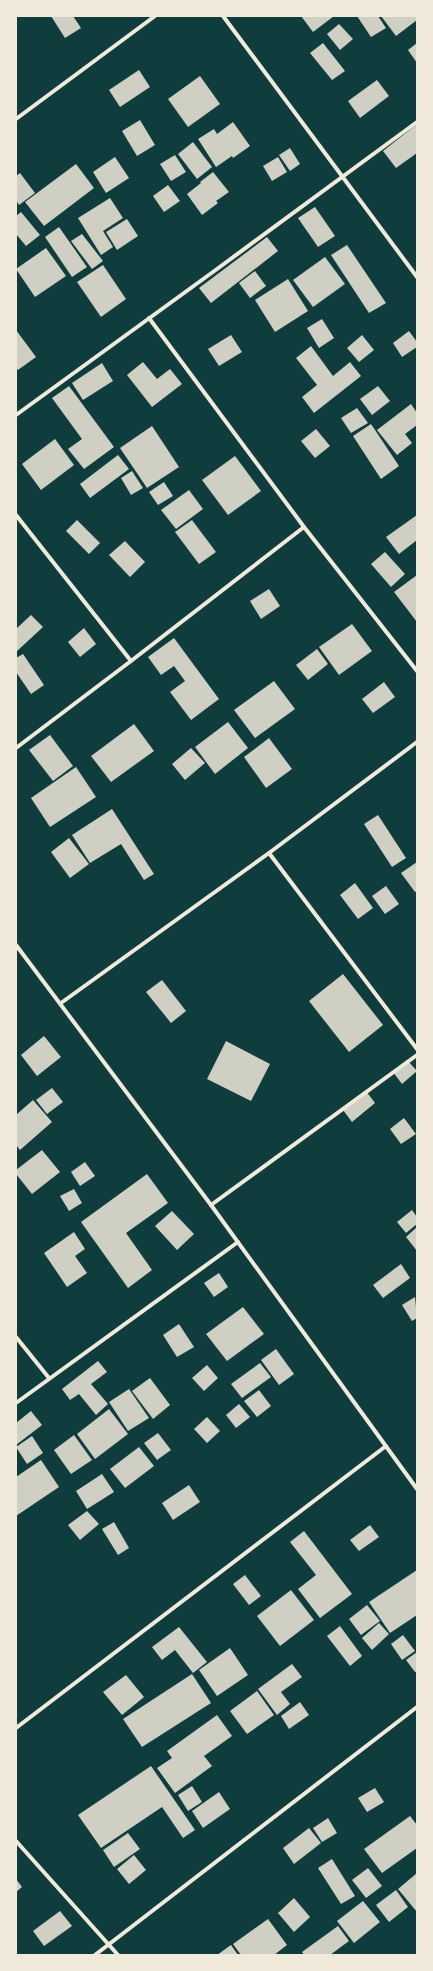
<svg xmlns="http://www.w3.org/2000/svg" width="433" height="1971" font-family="'Alegreya Sans',sans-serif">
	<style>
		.building { fill: #cfcfc3 }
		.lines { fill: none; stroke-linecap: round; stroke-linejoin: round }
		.minor { stroke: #f1e9da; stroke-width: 4 }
	</style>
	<rect width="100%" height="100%" fill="#0f3d3e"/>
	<!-- building -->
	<g class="building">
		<polygon points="51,16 73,16 81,28 65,38"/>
		<polygon points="301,16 334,16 313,32"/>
		<polygon points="357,16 378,16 386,28 371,37"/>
		<polygon points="381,16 417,16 417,20 396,36"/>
		<polygon points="339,24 353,39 340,50 327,34"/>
		<polygon points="323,43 345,71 332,80 310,53"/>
		<polygon points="417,43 417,63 408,50"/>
		<polygon points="139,70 150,87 120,107 109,90"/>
		<polygon points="200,76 220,104 188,127 168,99"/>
		<polygon points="377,80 389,96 360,118 348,101"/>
		<polygon points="140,120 155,145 137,156 122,131"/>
		<polygon points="233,122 250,146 233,158 232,156 216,167 198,139 214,129 217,134"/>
		<polygon points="416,125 417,153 396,168 383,151"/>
		<polygon points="193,142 212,167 197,179 178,154"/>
		<polygon points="290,148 300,164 290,171 279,155"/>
		<polygon points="175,155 186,172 171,181 160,164"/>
		<polygon points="115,157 129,178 106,193 93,172"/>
		<polygon points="278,157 287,172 272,181 263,166"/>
		<polygon points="76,164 94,188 44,226 25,202"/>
		<polygon points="213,172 229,192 216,201 218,203 202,215 187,194 201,183 200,182"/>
		<polygon points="20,173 35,193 19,205 16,200 16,176"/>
		<polygon points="168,185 180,201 164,212 153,196"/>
		<polygon points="110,198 123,218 103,231 113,247 101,255 78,218"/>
		<polygon points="315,207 335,236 318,247 298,218"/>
		<polygon points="21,212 40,235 26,246 16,234 16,216"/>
		<polygon points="127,219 138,236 117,250 106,232"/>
		<polygon points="59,227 87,267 72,277 45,237"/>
		<polygon points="82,234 103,261 92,269 71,241"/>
		<polygon points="267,237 278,251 211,303 199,288"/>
		<polygon points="347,245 386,303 369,313 331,255"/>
		<polygon points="46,248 66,276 35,297 16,269"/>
		<polygon points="325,257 345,284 313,307 293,280"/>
		<polygon points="103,265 126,299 101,317 77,282"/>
		<polygon points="255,271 266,286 250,298 239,283"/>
		<polygon points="288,279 308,311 275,332 255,300"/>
		<polygon points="322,319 334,338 319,348 307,328"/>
		<polygon points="16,330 36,357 18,370 16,368"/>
		<polygon points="409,331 417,342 417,347 402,357 393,343"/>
		<polygon points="231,335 242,352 219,366 208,349"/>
		<polygon points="362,335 374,350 359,362 347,348"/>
		<polygon points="311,346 333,376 350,362 361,376 314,413 302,397 317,385 296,358"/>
		<polygon points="143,362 157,379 170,369 182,384 152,407 127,375"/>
		<polygon points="102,363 113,381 83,400 72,383"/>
		<polygon points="69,386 114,447 84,469 68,449 82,439 52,398"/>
		<polygon points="378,386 390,401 372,415 360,399"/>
		<polygon points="411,404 417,413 417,425 405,434 412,443 397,455 377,430"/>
		<polygon points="357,408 368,423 351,433 341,418"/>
		<polygon points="371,424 399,466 381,479 353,436"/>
		<polygon points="152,426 179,467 147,488 120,448"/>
		<polygon points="316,429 330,446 315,458 301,441"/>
		<polygon points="55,439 74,465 41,490 22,464"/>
		<polygon points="118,455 129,469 90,498 80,484"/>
		<polygon points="235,456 261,491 228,515 202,480"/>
		<polygon points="132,471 143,488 131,495 121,478"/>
		<polygon points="164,482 173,496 158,505 149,492"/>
		<polygon points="189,490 203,509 176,529 161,510"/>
		<polygon points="417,515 417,540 399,554 386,537"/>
		<polygon points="77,520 100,543 89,554 66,531"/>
		<polygon points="192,520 216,552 199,564 175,532"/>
		<polygon points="125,541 145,562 130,577 109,555"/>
		<polygon points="385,552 405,574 391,587 371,564"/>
		<polygon points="417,575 417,622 394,592"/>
		<polygon points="269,589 280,606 261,619 250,601"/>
		<polygon points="31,615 43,627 16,652 16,629"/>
		<polygon points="352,624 372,651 339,675 319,647"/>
		<polygon points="84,628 96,644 80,657 68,642"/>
		<polygon points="174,638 219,699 191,720 170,692 185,681 174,666 161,675 148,657"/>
		<polygon points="317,649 328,664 308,680 296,665"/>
		<polygon points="23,654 44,685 31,694 16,672 16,658"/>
		<polygon points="274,681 295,709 255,738 234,710"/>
		<polygon points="384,682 395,697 373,713 362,699"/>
		<polygon points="228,722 248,748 215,774 195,747"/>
		<polygon points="134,724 154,751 111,782 91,756"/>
		<polygon points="50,735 73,766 53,781 29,750"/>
		<polygon points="269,738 292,769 266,788 244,757"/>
		<polygon points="191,748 205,763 185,780 172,764"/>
		<polygon points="76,767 96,797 50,827 31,798"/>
		<polygon points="112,809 154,874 144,880 121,844 90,863 72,835"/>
		<polygon points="378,815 406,858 392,867 364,824"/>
		<polygon points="69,838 89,864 70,878 51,852"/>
		<polygon points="417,862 417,891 415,892 401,873"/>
		<polygon points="355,883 373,908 358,919 340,895"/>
		<polygon points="386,886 399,904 385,914 372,896"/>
		<polygon points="343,974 383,1025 349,1052 309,1001"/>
		<polygon points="162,980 186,1011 171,1023 146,992"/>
		<polygon points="44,1036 61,1057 37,1076 21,1055"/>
		<polygon points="226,1041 270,1064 251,1101 207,1079"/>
		<polygon points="407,1060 417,1071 402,1084 393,1072"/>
		<polygon points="52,1088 63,1102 47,1114 36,1100"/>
		<polygon points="366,1091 375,1103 352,1122 343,1110"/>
		<polygon points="33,1100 52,1122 20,1150 16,1145 16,1115"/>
		<polygon points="404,1118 416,1134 401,1144 390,1129"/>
		<polygon points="42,1150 60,1172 32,1194 16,1174 16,1170"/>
		<polygon points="85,1162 95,1176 80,1186 71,1172"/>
		<polygon points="147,1174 168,1203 126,1233 152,1270 128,1288 81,1222"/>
		<polygon points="74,1189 82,1203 69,1211 60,1196"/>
		<polygon points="412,1210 417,1217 417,1224 406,1233 397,1222"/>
		<polygon points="172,1211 194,1234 177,1250 155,1226"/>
		<polygon points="417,1227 417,1251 406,1237"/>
		<polygon points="74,1232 85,1249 75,1256 87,1273 67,1287 44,1253"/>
		<polygon points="401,1264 410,1278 383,1298 373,1285"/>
		<polygon points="219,1273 228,1287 214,1297 204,1283"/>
		<polygon points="415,1297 417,1318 412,1321 402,1305"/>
		<polygon points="243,1307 264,1334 227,1361 206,1334"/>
		<polygon points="179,1324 194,1347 177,1357 163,1335"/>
		<polygon points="276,1349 294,1374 279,1385 261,1360"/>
		<polygon points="98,1361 107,1372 91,1384 108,1404 96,1415 79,1394 70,1400 62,1389"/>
		<polygon points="260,1363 271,1377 242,1398 231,1384"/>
		<polygon points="207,1365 218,1378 204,1391 192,1378"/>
		<polygon points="150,1378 170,1405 153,1419 132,1391"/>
		<polygon points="129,1389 149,1418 128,1431 109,1402"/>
		<polygon points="259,1390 271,1406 257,1417 244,1401"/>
		<polygon points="239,1404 250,1417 236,1428 226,1415"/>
		<polygon points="109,1409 128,1434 95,1459 77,1434"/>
		<polygon points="31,1411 42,1425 16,1445 16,1423"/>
		<polygon points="207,1417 220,1431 207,1443 194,1429"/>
		<polygon points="158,1433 171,1450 157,1460 144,1443"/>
		<polygon points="74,1435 92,1460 71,1474 54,1450"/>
		<polygon points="32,1436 43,1453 27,1464 16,1447"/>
		<polygon points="139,1447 154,1466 125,1488 110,1469"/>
		<polygon points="41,1460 59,1487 16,1516 16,1477"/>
		<polygon points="102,1474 114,1492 87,1509 76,1491"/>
		<polygon points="189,1485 200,1502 173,1520 162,1503"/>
		<polygon points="87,1511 99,1524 80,1540 68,1525"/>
		<polygon points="114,1522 129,1548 118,1555 102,1529"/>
		<polygon points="370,1525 379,1537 359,1551 350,1540"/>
		<polygon points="304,1531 352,1594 320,1618 298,1589 316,1575 290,1542"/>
		<polygon points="417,1570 417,1615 390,1633 369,1602"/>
		<polygon points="245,1575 261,1596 249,1605 233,1584"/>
		<polygon points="291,1590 314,1620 280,1646 257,1616"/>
		<polygon points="367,1605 380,1621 361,1635 349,1619"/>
		<polygon points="379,1623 389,1634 372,1650 362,1638"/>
		<polygon points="340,1626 362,1656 350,1666 327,1636"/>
		<polygon points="179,1627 207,1662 193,1673 175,1650 162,1660 152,1647"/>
		<polygon points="403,1635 415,1651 402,1660 391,1644"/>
		<polygon points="230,1648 248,1675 217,1696 199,1670"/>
		<polygon points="417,1652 417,1671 415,1672 406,1660"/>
		<polygon points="292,1664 302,1677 281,1692 290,1704 277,1715 258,1689"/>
		<polygon points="192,1674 211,1703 142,1747 123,1719"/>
		<polygon points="126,1675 144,1697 122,1715 103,1692"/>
		<polygon points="257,1691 274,1715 247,1734 230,1711"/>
		<polygon points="300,1702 309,1715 289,1729 281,1716"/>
		<polygon points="217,1715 232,1736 204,1756 212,1766 175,1793 157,1768 172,1758 167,1751"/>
		<polygon points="151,1766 195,1830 183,1838 162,1807 101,1848 78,1815"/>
		<polygon points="192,1786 202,1802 188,1811 178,1795"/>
		<polygon points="375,1788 384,1802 367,1812 358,1798"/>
		<polygon points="219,1792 230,1809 203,1828 192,1811"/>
		<polygon points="410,1816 417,1825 417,1848 382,1873 364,1849"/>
		<polygon points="328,1818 337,1833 322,1842 313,1828"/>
		<polygon points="309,1828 321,1843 294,1864 283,1848"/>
		<polygon points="128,1833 140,1849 114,1867 103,1850"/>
		<polygon points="134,1855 146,1870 129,1884 117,1869"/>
		<polygon points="332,1859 355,1896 341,1904 318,1868"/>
		<polygon points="368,1868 382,1886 366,1898 352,1880"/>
		<polygon points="417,1873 417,1912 398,1889"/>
		<polygon points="16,1879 22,1887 16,1892"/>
		<polygon points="396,1890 408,1907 389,1922 376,1905"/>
		<polygon points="294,1898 310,1917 294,1932 278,1913"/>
		<polygon points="363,1901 380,1922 354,1943 337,1921"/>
		<polygon points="60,1911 72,1926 44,1946 33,1931"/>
		<polygon points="268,1919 287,1945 274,1955 241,1955 233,1944"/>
		<polygon points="338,1926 349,1941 330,1955 304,1955 302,1952"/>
		<polygon points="231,1945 238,1955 217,1955"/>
	</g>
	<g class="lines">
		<!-- minor -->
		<g class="minor">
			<polyline points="223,16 417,277"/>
			<polyline points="16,119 155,16"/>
			<polyline points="149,318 304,527 417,671"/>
			<polyline points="16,415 217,269 417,122"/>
			<polyline points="16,515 131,661 16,748"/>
			<polyline points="131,661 304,527"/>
			<polyline points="269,853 417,1049"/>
			<polyline points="16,945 211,1205 417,1489"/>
			<polyline points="61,1003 269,853 417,742"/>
			<polyline points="211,1205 417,1055"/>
			<polyline points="16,1337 49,1378"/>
			<polyline points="16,1403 238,1242"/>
			<polyline points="16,1728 386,1446"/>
			<polyline points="16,1841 118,1955"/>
			<polyline points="95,1955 417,1707"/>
		</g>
	</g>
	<!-- border -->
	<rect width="433" height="1971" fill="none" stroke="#f1e9da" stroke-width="34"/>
</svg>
